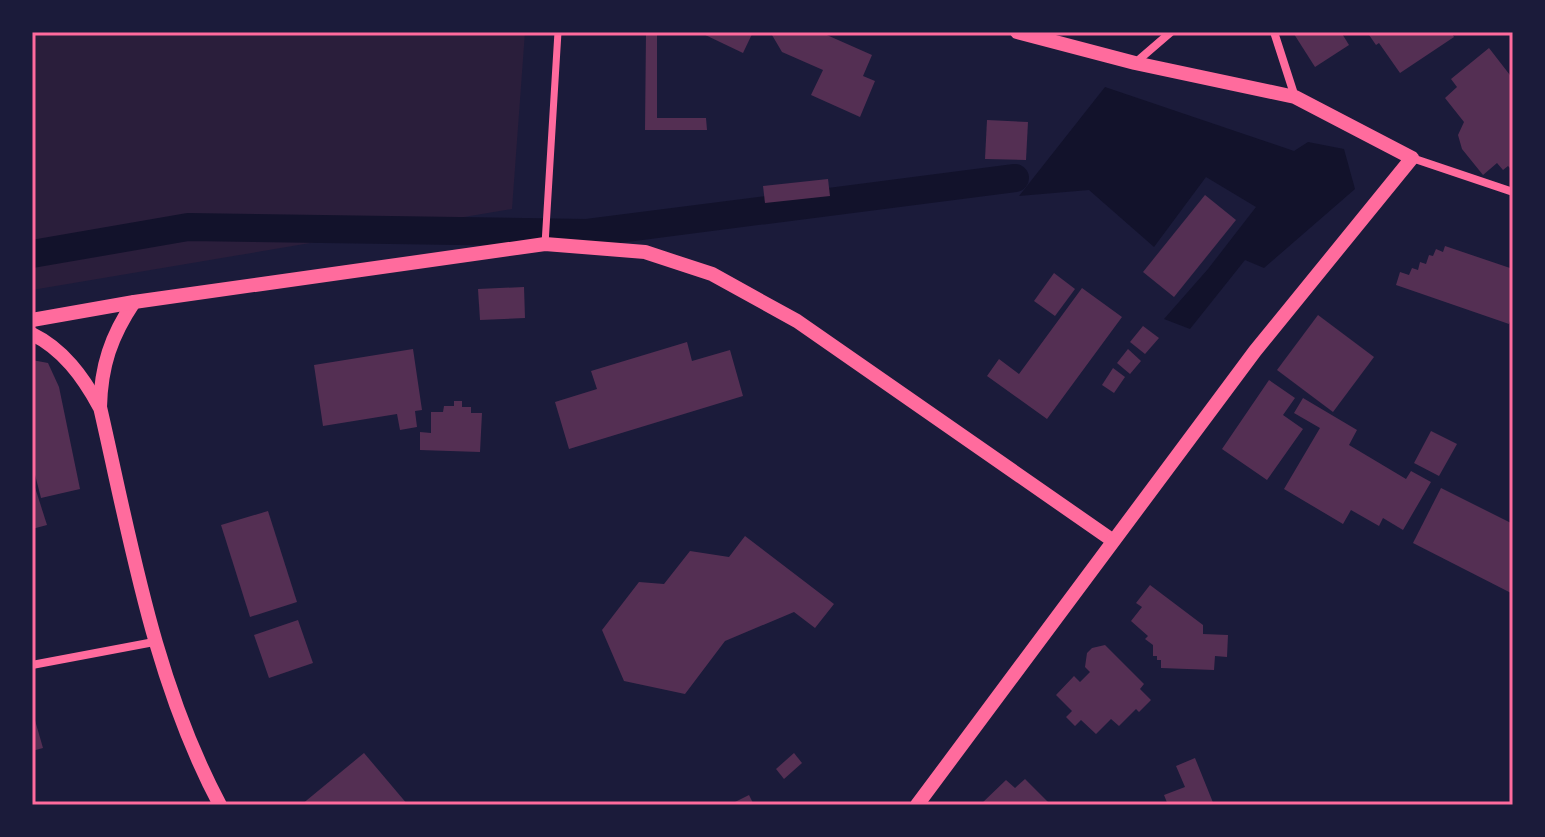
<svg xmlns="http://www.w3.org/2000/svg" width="1545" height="837" font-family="'Noto Serif',serif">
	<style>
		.green { fill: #2a1e3b }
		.water { fill: #12122b }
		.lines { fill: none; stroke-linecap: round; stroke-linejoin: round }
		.canal { stroke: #12122b; stroke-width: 28 }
		.building { fill: #542f53 }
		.pedestrian { stroke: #ff6b9d; stroke-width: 7 }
		.minor { stroke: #ff6b9d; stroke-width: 8 }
		.tertiary { stroke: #ff6b9d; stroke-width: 14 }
		.neatline { fill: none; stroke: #ff6b9d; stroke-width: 3 }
	</style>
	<rect width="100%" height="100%" fill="#1b1b3a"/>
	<!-- green -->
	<polygon class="green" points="32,32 525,32 512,209 32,290"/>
	<!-- water -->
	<polygon class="water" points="1105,87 1294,151 1308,142 1344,149 1355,189 1264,268 1245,260 1190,329 1164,319 1208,269 1256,207 1206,177 1154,247 1089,190 1019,196"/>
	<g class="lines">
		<!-- canal -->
		<polyline class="canal" points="32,254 188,227 587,233 1015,178"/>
	</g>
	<!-- building -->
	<g class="building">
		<polygon points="646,32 657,32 657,118 706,118 707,130 645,130"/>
		<polygon points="699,32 753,32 743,53"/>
		<polygon points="773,32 820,32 872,55 863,76 875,81 860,117 811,95 823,70 782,52 772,35"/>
		<polygon points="1297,32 1341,32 1349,45 1315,67 1294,34"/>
		<polygon points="1367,32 1451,32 1454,37 1400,73 1379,43 1376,45"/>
		<polygon points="1489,48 1513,79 1513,171 1508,166 1503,170 1497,163 1483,175 1462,149 1458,135 1464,122 1445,98 1457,87 1451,79"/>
		<polygon points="987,120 1028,122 1026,160 985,159"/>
		<polygon points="828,179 830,196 765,203 763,186"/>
		<polygon points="1205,195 1236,220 1174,297 1143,272"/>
		<polygon points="1445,246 1513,269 1513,312 1509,324 1396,285 1400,272 1409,275 1412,268 1418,270 1420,262 1426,264 1429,255 1433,256 1436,249 1443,252"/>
		<polygon points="1054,273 1075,289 1055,316 1034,301"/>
		<polygon points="524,287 525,318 480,320 478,289"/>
		<polygon points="1082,288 1122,317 1047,419 987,376 999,359 1019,374"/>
		<polygon points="1318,315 1374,357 1333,412 1277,370"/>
		<polygon points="1143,326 1159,338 1145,354 1130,342"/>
		<polygon points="687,342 692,361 730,350 743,396 569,449 555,402 597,389 591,371"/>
		<polygon points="413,349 422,410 415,411 417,427 400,430 397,414 323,426 314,365"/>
		<polygon points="1128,349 1141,361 1130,374 1117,363"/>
		<polygon points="32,360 48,363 59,387 80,489 41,498 32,463"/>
		<polygon points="1113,368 1125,377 1114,393 1102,385"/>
		<polygon points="1269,380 1295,398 1283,415 1303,429 1267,480 1222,449"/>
		<polygon points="1303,398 1357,430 1349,445 1406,479 1411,471 1431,482 1403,530 1383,518 1379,526 1351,510 1343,524 1284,489 1320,428 1294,413"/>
		<polygon points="454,401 462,401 462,407 471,407 471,413 482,413 480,452 420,450 420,432 431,433 431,412 443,412 444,406 454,406"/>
		<polygon points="1431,431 1457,444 1439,476 1414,463"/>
		<polygon points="32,478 47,525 32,529"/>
		<polygon points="1441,488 1513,524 1513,594 1413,543"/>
		<polygon points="268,511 297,602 250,617 221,525"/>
		<polygon points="745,536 834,604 815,628 794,612 725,641 685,694 624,681 602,630 639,582 664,584 690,551 729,557"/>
		<polygon points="1150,585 1203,625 1203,634 1228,635 1227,657 1215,656 1214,670 1161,668 1161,660 1157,660 1157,656 1153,656 1153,645 1145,639 1148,636 1131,621 1142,607 1136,603"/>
		<polygon points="298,620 313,663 269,678 254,635"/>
		<polygon points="1105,645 1144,684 1140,689 1151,700 1139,712 1136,709 1119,726 1111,719 1096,734 1081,720 1075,726 1066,717 1072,711 1056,695 1074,676 1080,682 1090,672 1085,667 1087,653 1092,648"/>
		<polygon points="32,710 43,748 32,751"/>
		<polygon points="364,753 408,805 301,805"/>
		<polygon points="794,753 802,763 784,779 776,769"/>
		<polygon points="1195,758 1214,805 1168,805 1164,795 1185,787 1176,766"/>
		<polygon points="1025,779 1051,805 980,805 1006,780 1015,788"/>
		<polygon points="749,795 754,805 734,805 733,803"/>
	</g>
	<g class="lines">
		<!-- pedestrian -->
		<polyline class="pedestrian" points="545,244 558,32"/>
		<!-- minor -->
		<g class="minor">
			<polyline points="1274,32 1295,97"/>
			<polyline points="1135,63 1171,32"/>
			<polyline points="1412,158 1513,192"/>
			<polyline points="32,665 154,642"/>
		</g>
		<!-- tertiary -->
		<g class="tertiary">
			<path d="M134 302C111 336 101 366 100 407 131 542 154 681 220 805"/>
			<polyline points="32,320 134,302 545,244 645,252 712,274 797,321 1112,540"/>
			<path d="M32 334C63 349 83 377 99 406"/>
			<polyline points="917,805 1255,351 1412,158 1295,97 1135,63 1017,32"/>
		</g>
	</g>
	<!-- border -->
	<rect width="1545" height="837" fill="none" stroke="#1b1b3a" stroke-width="68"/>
	<rect x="34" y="34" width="1477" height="769" class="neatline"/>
</svg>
